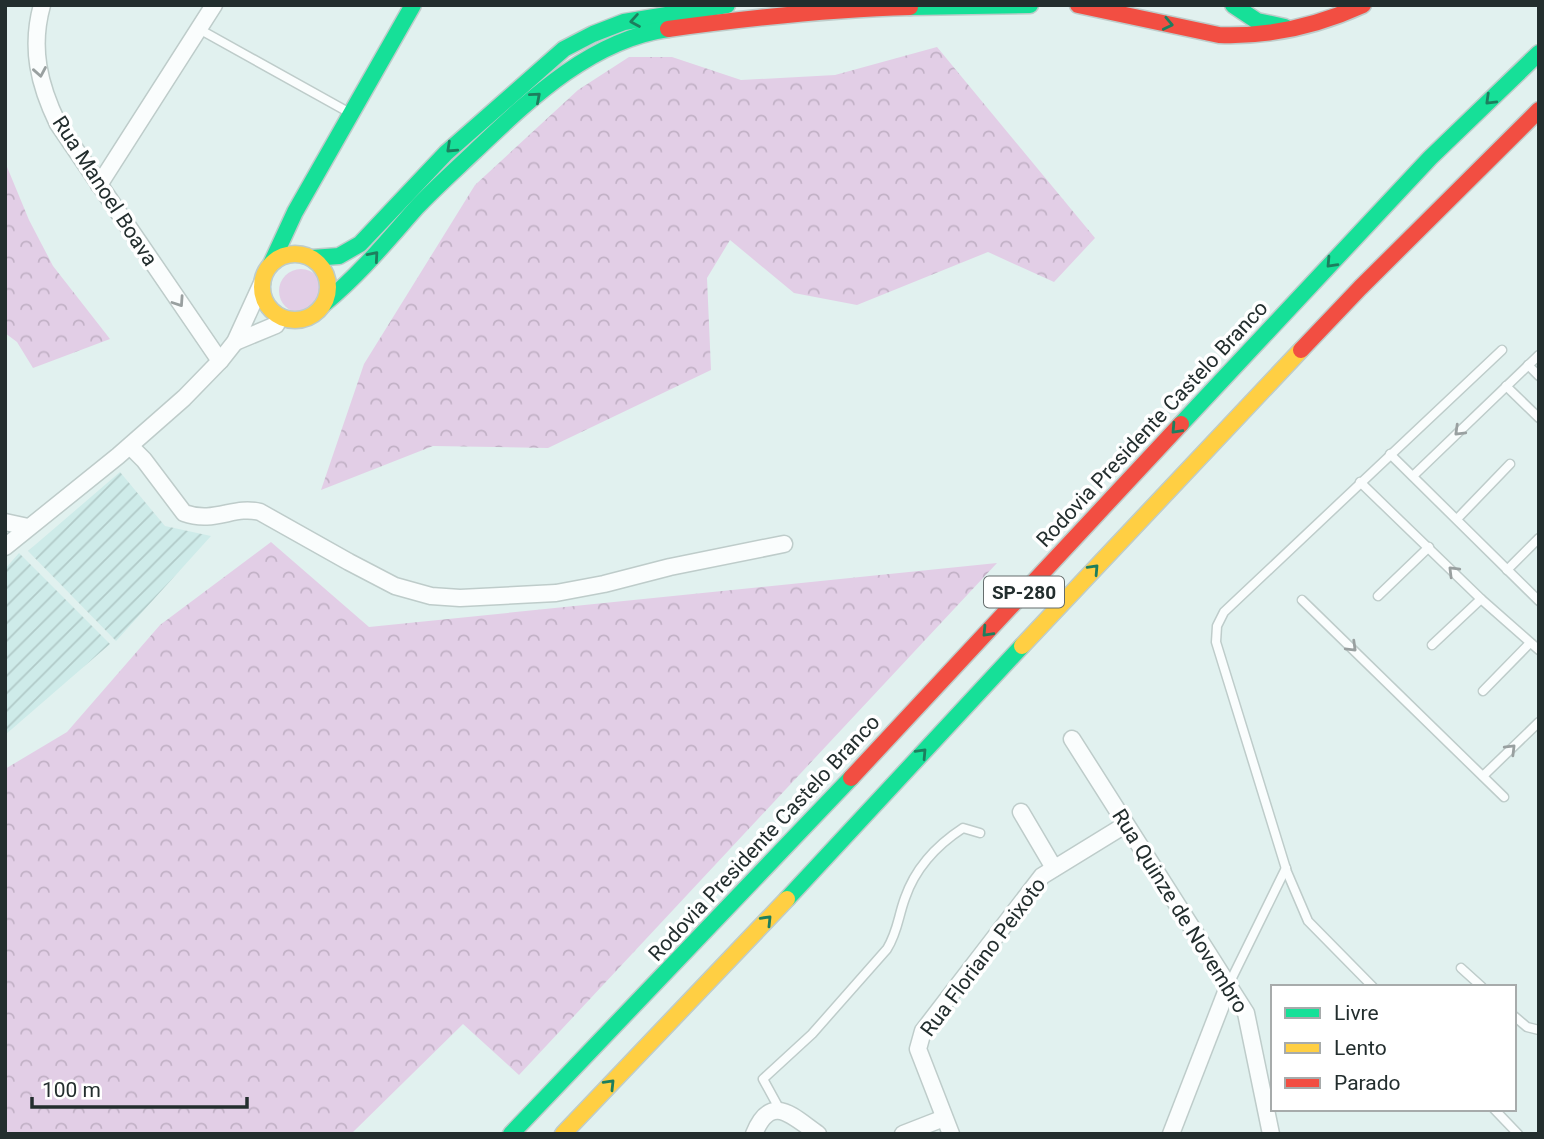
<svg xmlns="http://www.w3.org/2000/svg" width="1544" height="1139" font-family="Roboto,sans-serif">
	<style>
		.industrial { fill: url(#industrial-furrows) }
		.grass { fill: #e2cee6 }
		.forest { fill: url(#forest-crowns) }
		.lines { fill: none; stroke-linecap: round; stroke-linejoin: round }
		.lane-casing { stroke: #beccca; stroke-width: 11 }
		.street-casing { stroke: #beccca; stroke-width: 19 }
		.fast-casing { stroke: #beccca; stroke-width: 19 }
		.slow-casing { stroke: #beccca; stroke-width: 19 }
		.jam-casing { stroke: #beccca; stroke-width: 19 }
		.lane { stroke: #fafdfd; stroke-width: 8 }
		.street { stroke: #fafdfd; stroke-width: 16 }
		.fast { stroke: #16e098; stroke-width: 16 }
		.slow { stroke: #ffcf43; stroke-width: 16 }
		.jam { stroke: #f24e42; stroke-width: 16 }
		.oneway { stroke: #1d7e5e }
		.oneway2 { stroke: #99a0a0 }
		.labels { text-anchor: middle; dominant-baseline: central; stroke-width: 7; stroke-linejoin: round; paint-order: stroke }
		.shield { fill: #fff; stroke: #656d6d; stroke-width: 2 }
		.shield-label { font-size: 19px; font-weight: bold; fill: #232e2e }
		.street-label { font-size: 21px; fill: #232e2e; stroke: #fff }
	</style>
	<defs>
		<pattern id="industrial-furrows" width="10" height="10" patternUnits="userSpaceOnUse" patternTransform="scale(1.75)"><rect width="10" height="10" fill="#ceebe9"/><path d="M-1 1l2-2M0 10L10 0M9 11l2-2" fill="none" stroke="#b1cac8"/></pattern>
		<pattern id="forest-crowns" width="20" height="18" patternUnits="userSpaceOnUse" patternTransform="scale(1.75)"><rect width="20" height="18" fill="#e2cee6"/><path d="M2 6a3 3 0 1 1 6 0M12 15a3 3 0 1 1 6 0" fill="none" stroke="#c2b1c6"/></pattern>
	</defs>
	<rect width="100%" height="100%" fill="#e1f1ef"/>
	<!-- industrial -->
	<g class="industrial">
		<polygon points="120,472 165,526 211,536 116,641 28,551"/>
		<polygon points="19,553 110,644 5,735 5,569"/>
	</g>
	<!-- grass -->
	<circle class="grass" cx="301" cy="291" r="22"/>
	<!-- forest -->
	<g class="forest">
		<polygon points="937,47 1095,238 1054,282 988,252 857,305 794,293 730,240 707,278 711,370 548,448 433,446 321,490 364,364 475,185 578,90 629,57 672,57 741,80 835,75"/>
		<polygon points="5,162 29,220 53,266 110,339 33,368 17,342 5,333"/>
		<polygon points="271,542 369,627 997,563 519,1075 463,1024 351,1134 5,1134 5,769 67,732 160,625"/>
	</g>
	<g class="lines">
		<defs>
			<g id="lane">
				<polyline points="199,29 350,113"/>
				<polyline points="1528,365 1539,376"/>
				<polyline points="1506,386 1539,418"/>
				<polyline points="1390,454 1539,601"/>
				<polyline points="1413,476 1539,355"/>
				<polyline points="1360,482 1481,599 1539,650"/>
				<polyline points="1457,519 1510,464"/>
				<polyline points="1507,570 1539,538"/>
				<polyline points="1378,596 1429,547"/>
				<polyline points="1302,600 1504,797"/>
				<polyline points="1432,645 1481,599"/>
				<polyline points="1483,691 1530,643"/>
				<polyline points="1483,776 1539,722"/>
				<polyline points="1461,968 1482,987"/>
				<polyline points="1229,984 1286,868"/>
				<polyline points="1373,987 1308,921 1287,872 1216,642 1217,626 1224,612 1502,350"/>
				<polyline points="1514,1016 1527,1027 1539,1030"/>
				<polyline points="1494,1109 1518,1134"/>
				<path d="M780 1110 763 1079 812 1034 887 949C898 931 898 917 905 898 915 869 937 845 963 828L980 833"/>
			</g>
			<g id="street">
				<path d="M42 5C30 48 39 85 58 124L220 361"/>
				<polyline points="99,185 214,5"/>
				<polyline points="235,342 276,325 280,317"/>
				<path d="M130 446 144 460 184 513C215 524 234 505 260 512L349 562 395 586 431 596 460 598 556 593 604 584 670 567 784 544"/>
				<polyline points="5,522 28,527"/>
				<polyline points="5,547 118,456 184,398 220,361 235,342 262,283"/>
				<polyline points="1072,739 1246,1013 1271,1134"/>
				<polyline points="1021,812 1054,868"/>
				<path d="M754 1134C771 1092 792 1116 818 1134"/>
				<polyline points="903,1134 944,1118"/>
				<polyline points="951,1134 918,1049 923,1031 1042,876 1125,825"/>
				<polyline points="1171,1134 1228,987"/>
			</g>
			<g id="fast">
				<polyline points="1233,5 1257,21 1285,27"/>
				<polyline points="910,7 1030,5"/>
				<polyline points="312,258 339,256 360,244 446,153 564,49 593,34 624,22 727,5"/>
				<polyline points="271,264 295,212 413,5"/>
				<path d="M325 303C361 273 386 242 417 207 435 188 455 170 474 152 529 100 590 40 668 29"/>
				<polyline points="1181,424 1430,158 1539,53"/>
				<polyline points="787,899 1022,646"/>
				<polyline points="511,1134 851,778"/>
			</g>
			<g id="slow">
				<circle cx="295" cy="287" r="33"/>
				<polyline points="1022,646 1301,350"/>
				<polyline points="563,1134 787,899"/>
			</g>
			<g id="jam">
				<path d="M1078 5 1219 35C1270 37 1317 26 1363 5"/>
				<path d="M668 29C749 18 829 9 910 7"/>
				<polyline points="1301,350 1360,288 1539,110"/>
				<polyline points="851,778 1181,424"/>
			</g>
		</defs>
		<!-- lane casing -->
		<use href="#lane" class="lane-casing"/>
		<!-- street casing -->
		<use href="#street" class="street-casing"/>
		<!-- fast casing -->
		<use href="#fast" class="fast-casing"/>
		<!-- slow casing -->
		<use href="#slow" class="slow-casing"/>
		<!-- jam casing -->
		<use href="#jam" class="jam-casing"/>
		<!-- lane -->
		<use href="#lane" class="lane"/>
		<!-- street -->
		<use href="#street" class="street"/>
		<!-- fast -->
		<use href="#fast" class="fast"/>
		<!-- slow -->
		<use href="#slow" class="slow"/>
		<!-- jam -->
		<use href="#jam" class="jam"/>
	</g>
	<!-- one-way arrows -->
	<defs><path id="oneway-chevron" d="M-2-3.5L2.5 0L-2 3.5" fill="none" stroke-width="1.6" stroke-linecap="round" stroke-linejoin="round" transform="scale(1.75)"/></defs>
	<g class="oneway">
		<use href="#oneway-chevron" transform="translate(635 21) rotate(170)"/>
		<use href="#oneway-chevron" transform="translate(1168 24) rotate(12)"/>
		<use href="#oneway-chevron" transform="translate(536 97) rotate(-41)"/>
		<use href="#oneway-chevron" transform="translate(1490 100) rotate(136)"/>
		<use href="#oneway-chevron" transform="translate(451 148) rotate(137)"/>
		<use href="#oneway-chevron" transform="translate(374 256) rotate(-49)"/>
		<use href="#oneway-chevron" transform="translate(1331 263) rotate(133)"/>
		<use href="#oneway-chevron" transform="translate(1176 429) rotate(133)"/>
		<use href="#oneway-chevron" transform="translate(1094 569) rotate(-47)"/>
		<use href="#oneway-chevron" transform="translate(987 632) rotate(133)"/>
		<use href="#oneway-chevron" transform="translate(922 753) rotate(-47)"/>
		<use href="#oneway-chevron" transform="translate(767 920) rotate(-46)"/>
		<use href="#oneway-chevron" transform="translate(610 1084) rotate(-46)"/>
	</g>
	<g class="oneway2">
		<use href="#oneway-chevron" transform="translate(40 72) rotate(80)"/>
		<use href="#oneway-chevron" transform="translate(179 302) rotate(56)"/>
		<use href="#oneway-chevron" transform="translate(1459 431) rotate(136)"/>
		<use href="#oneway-chevron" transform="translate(1453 571) rotate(-135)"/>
		<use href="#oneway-chevron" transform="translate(1352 647) rotate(44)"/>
		<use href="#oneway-chevron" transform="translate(1511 749) rotate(-45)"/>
	</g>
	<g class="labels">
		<!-- shield labels -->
		<rect class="shield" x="984" y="576.5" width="80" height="31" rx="5"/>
		<g class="shield-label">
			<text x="1024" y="592">SP-280</text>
		</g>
		<!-- street labels -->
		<g class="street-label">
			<text transform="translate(105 191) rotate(57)">Rua Manoel Boava</text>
			<text transform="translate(1152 424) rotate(-47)">Rodovia Presidente Castelo Branco</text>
			<text transform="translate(764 838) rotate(-47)">Rodovia Presidente Castelo Branco</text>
			<text transform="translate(1180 911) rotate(58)">Rua Quinze de Novembro</text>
			<text transform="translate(983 957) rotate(-53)">Rua Floriano Peixoto</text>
		</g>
	</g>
	<!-- border -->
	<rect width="1544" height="1139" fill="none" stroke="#232e2e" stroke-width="14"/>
	<!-- legend -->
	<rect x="1271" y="985" width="245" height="126" fill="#ffffff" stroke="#a7abab" stroke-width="2"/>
	<rect x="1285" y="1008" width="35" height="10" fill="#16e098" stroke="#a7abab" stroke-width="2"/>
	<text x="1334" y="1020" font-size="21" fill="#232e2e">Livre</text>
	<rect x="1285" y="1043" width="35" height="10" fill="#ffcf43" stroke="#a7abab" stroke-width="2"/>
	<text x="1334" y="1055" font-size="21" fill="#232e2e">Lento</text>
	<rect x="1285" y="1078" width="35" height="10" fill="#f24e42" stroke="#a7abab" stroke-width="2"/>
	<text x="1334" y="1090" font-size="21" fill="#232e2e">Parado</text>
	<!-- scale -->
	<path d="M32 1097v10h215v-10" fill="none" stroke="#232e2e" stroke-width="3.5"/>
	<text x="42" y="1097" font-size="21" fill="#232e2e" stroke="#ffffff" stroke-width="5" paint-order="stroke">100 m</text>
</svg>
